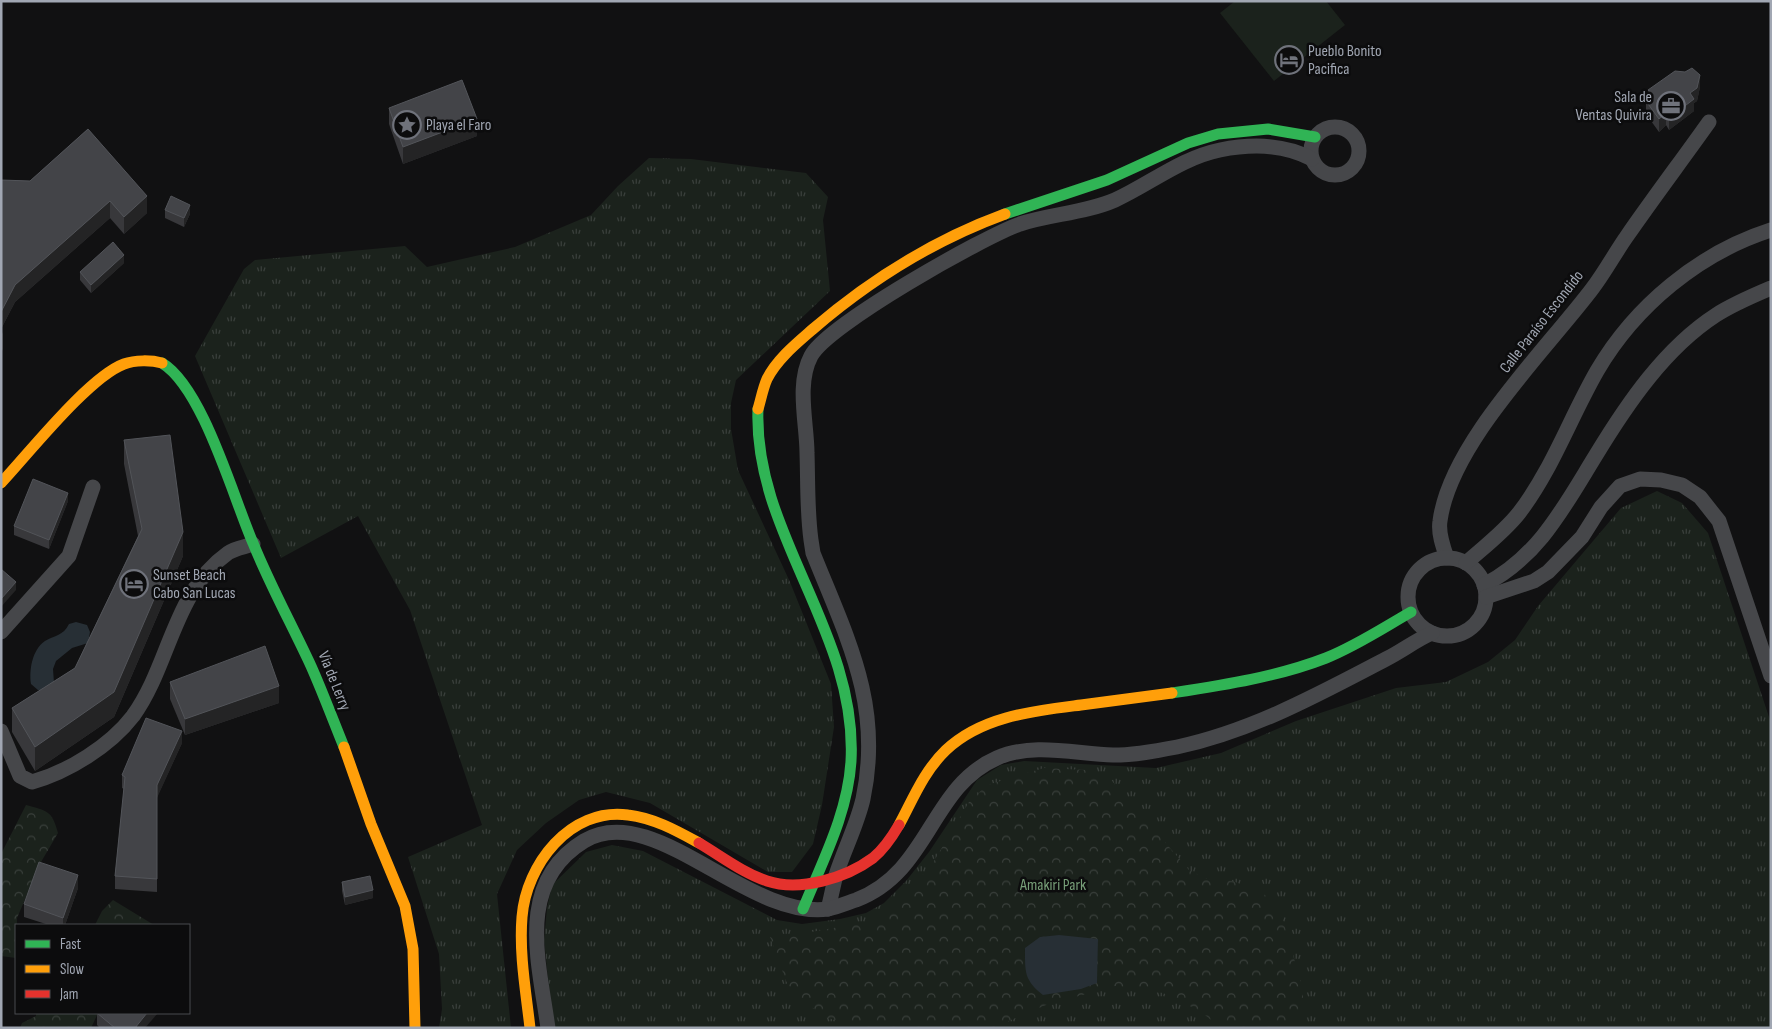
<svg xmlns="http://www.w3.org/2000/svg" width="1772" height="1029" font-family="'Sofia Sans Condensed',sans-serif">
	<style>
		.grass { fill: url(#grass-tufts) }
		.park { fill: url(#park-crowns) }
		.pitch { fill: #1b221c }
		.water { fill: #272f35 }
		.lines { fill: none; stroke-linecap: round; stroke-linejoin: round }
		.street { stroke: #46474a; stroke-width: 15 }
		.fast { stroke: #30b455; stroke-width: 11 }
		.slow { stroke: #ff9f0a; stroke-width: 11 }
		.jam { stroke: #e5322d; stroke-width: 11 }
		.wall { fill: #38383b }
		.shaded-wall { fill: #242425 }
		.building { fill: #434448; stroke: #525459 }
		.labels { text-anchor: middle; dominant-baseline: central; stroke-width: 5; stroke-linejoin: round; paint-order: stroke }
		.poi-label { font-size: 16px; fill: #a1a7b3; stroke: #0c0c0d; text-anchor: start }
		.street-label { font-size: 16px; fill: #a1a7b3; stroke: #0c0c0d }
		.park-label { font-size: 16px; fill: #789f79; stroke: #0c0c0d }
	</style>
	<defs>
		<pattern id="grass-tufts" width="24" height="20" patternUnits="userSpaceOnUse" patternTransform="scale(1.25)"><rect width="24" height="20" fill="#1b221c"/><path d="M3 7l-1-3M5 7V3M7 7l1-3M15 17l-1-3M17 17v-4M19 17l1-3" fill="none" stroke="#393f3b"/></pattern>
		<pattern id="park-crowns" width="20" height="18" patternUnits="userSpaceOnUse" patternTransform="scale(1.25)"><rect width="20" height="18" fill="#1b221c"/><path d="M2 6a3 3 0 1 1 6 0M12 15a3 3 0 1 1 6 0" fill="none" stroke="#393f3b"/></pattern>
	</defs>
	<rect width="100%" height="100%" fill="#111112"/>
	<!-- grass -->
	<g class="grass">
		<polygon points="649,158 691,159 806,173 828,197 823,220 830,291 736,380 731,403 731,429 738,470 790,582 831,684 834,727 822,805 813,844 792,872 768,872 650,803 606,792 579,800 546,823 517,850 497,894 511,1028 439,1028 442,1009 439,954 408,857 482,825 410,610 358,516 281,558 195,356 244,269 255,260 405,246 427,267 515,247 591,215 618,186"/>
		<polygon points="1657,491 1682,503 1708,533 1771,723 1771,1028 553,1028 544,940 547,908 552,885 586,852 612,845 643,851 777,920 802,924 840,919 866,913 884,903 906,881 929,852 977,780 1001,765 1024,761 1156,768 1221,753 1296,721 1396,688 1446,682 1488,662 1515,640 1538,606 1621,508"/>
	</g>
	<!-- park -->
	<g class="park">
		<polygon points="1044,768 1086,770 1112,781 1189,870 1207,879 1233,881 1264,894 1281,913 1301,983 1304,1004 1289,1022 1274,1028 1221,1028 1200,1011 1163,993 1115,986 1046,1005 992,1028 866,1028 828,1018 797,998 786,981 769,934 800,934 878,920 908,892 934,861 969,802 987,785"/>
		<path d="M26 805C47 811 52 810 58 833L41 862 17 918 16 958 1 956V854Z"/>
		<polygon points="113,900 154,925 95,925 102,911"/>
		<polygon points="36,1013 98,1013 91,1028 20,1028 22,1023 36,1016"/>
	</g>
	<!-- pitch -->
	<polygon class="pitch" points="1235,1 1326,1 1345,25 1274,81 1220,13"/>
	<!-- water -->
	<g class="water">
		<path d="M76 622 87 625 90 632 88 643 72 648 56 661 53 669 54 683 47 693 38 690 31 684C29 670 32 650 45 641 55 635 63 636 69 624Z"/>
		<path d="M1059 935 1098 939 1097 983 1081 989 1043 995C1024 980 1025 972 1025 948L1040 937Z"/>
	</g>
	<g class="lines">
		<!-- street -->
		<g class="street">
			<circle cx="1335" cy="151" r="24"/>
			<path d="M1447 558C1443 547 1438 533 1440 521 1450 444 1545 351 1592 289 1605 272 1615 253 1627 236 1654 197 1682 160 1709 122"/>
			<circle cx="1447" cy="597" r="39"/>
			<path d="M1466 563C1484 547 1504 532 1519 513 1552 470 1570 418 1597 371 1635 306 1699 253 1771 230"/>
			<path d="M1484 585C1539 557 1565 505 1596 455 1627 404 1665 348 1716 315 1733 304 1752 296 1771 288"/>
			<polyline points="1486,597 1534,581 1548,572 1582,537 1601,507 1620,486 1640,479 1661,480 1682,485 1700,497 1719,521 1771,676"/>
			<polyline points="1,632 69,556 93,487"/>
			<path d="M1 731 20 776 32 782C68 772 110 746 133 716 170 665 173 592 228 553 235 548 245 547 253 544"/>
			<path d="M828 909C831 898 833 886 836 875 844 850 857 825 863 799 883 705 847 638 813 553L811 540C807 511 808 483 807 453 807 424 796 384 811 356 827 325 983 237 1020 224 1051 214 1085 213 1115 200 1150 184 1181 158 1220 150 1250 144 1284 144 1312 159"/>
			<path d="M548 1028C539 962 515 883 584 841 653 799 747 920 828 909 837 907 847 903 856 900 930 872 930 787 997 758 1033 742 1076 754 1113 755 1135 755 1156 751 1177 747 1252 731 1319 694 1386 659 1402 651 1416 640 1432 633"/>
		</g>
		<!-- fast -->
		<g class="fast">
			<polyline points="1005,214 1107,180 1188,143 1218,134 1268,129 1315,137"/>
			<path d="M162 363C203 388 233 497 253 543 270 585 292 625 311 666 323 693 333 720 344 747"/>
			<path d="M758 409C753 534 858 632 851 761 848 813 822 862 803 909"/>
			<path d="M1172 693C1224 685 1277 677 1326 658 1356 646 1383 628 1411 612"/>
		</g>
		<!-- slow -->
		<g class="slow">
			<path d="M758 409C761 399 763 388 767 379 777 359 797 343 813 329 870 280 934 240 1005 214"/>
			<path d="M1 483C29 453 89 377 124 364 135 360 151 360 162 363"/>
			<polyline points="344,747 371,824 405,906 413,949 415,1028"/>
			<path d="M899 825C913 799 924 771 946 750 982 716 1034 711 1081 705 1111 701 1142 697 1172 693"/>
			<path d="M530 1028C526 992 519 954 522 917 526 865 570 807 628 815 654 818 677 831 699 843"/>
		</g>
		<!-- jam -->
		<path class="jam" d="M699 843C721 856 743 873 767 881 800 892 846 878 873 858 884 849 892 837 899 825"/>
	</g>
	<!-- wall -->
	<g class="wall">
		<polygon points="1700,87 1697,101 1694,103 1694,111 1669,130 1666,125 1659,132 1646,114 1646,101 1648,99 1648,90"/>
		<polygon points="389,108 477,136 403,164 389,124"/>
		<polygon points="88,129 147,213 124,234 110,218 15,302 1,329 1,180 30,181"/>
		<polygon points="165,210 190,214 184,227 165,218"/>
		<polygon points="124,263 91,293 80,280 80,272"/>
		<polygon points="124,440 183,556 114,717 35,771 12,732 12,708 75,668 138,536 124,464"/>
		<polygon points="68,501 49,549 14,535 14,526"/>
		<polygon points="170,682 279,703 185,735 170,699"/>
		<polygon points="182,743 157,797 157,892 115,889 115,876 124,789 122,788 122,775"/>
		<polygon points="342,882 373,898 345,905 342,891"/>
		<polygon points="78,888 65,925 49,925 24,917 24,904"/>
		<polygon points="97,1013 145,1028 100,1028 97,1025"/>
	</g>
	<!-- shaded-wall -->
	<g class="shaded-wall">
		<polygon points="1700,75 1700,87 1697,101 1694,103 1694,111 1669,130 1669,118 1690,93"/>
		<polygon points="1666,113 1666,125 1659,132 1659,119"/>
		<polygon points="477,119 477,136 403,164 403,147"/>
		<polygon points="147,196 147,213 124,234 124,217"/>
		<polygon points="110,201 110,218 15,302 1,329 1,312 15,285"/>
		<polygon points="190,205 190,214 184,227 184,218"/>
		<polygon points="124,255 124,263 91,293 91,285"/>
		<polygon points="3,332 3,349 1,353 1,336"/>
		<polygon points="68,493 68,501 49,549 49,540"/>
		<polygon points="183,532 183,556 114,717 35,771 35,747"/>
		<polygon points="16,582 16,590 1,607 1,599"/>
		<polygon points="279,686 279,703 185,735 185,719"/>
		<polygon points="182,731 182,743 157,798 157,785"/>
		<polygon points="2,786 2,799 1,802 1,790"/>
		<polygon points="78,875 78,888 65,925 63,925 63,918"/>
		<polygon points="373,890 373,898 345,905 345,897"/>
		<polygon points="147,1013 158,1013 145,1028 135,1028"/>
	</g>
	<!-- building -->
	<g class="building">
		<polygon points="1692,68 1700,75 1697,88 1690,93 1694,99 1669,118 1666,113 1659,119 1646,101 1653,94 1648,90 1675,71 1685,72"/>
		<polygon points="462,80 477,119 403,147 389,108"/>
		<polygon points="88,129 147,196 124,217 110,201 15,285 1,312 1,180 30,181"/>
		<polygon points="171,196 190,205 184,218 165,210"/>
		<polygon points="113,242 124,255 91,285 80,272"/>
		<polygon points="170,435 183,532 114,692 35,747 12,708 75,668 142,529 124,440"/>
		<polygon points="33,479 68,493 49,540 14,526"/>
		<polygon points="1,569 16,582 1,599"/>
		<polygon points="265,646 279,686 185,719 170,682"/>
		<polygon points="146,718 182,731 157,785 157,879 115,876 125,777 122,775"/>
		<polygon points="39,862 78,875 63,918 24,904"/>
		<polygon points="370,876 373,890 345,897 342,882"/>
		<polygon points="97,1013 147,1013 135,1028 115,1028"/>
	</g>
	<!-- icons -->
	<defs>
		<symbol id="hotel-ring" viewBox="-11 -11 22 22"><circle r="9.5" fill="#0c0c0d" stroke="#6f727b" stroke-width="1.5"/><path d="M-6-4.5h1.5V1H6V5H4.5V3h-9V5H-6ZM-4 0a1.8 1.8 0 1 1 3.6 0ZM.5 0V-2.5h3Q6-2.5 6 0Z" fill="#6f727b"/></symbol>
		<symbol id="office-ring" viewBox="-11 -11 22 22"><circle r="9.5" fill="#0c0c0d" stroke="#6f727b" stroke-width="1.5"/><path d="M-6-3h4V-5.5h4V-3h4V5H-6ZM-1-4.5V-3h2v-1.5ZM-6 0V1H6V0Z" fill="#6f727b"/></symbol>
		<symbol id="sight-ring" viewBox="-11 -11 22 22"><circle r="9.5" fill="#0c0c0d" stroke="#6f727b" stroke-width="1.5"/><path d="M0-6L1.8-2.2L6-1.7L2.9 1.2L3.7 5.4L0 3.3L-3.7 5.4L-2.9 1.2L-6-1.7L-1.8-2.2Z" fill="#6f727b"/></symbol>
	</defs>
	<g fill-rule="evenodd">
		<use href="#hotel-ring" x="1273" y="44" width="32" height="32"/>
		<use href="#office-ring" x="1655" y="90" width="32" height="32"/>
		<use href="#sight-ring" x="391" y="109" width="32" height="32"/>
		<use href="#hotel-ring" x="118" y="568" width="32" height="32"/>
	</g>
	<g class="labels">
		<!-- poi labels -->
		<g class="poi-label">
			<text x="1308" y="51">Pueblo Bonito<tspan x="1308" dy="18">Pacifica</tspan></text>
			<text x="1652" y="97" text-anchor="end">Sala de<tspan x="1652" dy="18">Ventas Quivira</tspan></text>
			<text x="426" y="125">Playa el Faro</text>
			<text x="153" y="575">Sunset Beach<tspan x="153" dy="18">Cabo San Lucas</tspan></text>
		</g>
		<!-- street labels -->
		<g class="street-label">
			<text transform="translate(1542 322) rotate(-52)">Calle Paraíso Escondido</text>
			<text transform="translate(334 681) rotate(68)">Vía de Lerry</text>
		</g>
		<!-- park labels -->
		<g class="park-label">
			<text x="1053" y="885">Amakiri Park</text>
		</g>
	</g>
	<!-- border -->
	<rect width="1772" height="1029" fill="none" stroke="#a1a7b3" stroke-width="5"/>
	<!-- legend -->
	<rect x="15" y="924" width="175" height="90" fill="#0c0c0d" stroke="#484a4f"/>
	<rect x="25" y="940" width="25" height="8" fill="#30b455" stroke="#484a4f"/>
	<text x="60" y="949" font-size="15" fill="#a1a7b3">Fast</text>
	<rect x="25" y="965" width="25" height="8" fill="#ff9f0a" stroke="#484a4f"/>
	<text x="60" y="974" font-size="15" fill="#a1a7b3">Slow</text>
	<rect x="25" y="990" width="25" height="8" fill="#e5322d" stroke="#484a4f"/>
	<text x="60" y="999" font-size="15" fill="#a1a7b3">Jam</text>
</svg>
